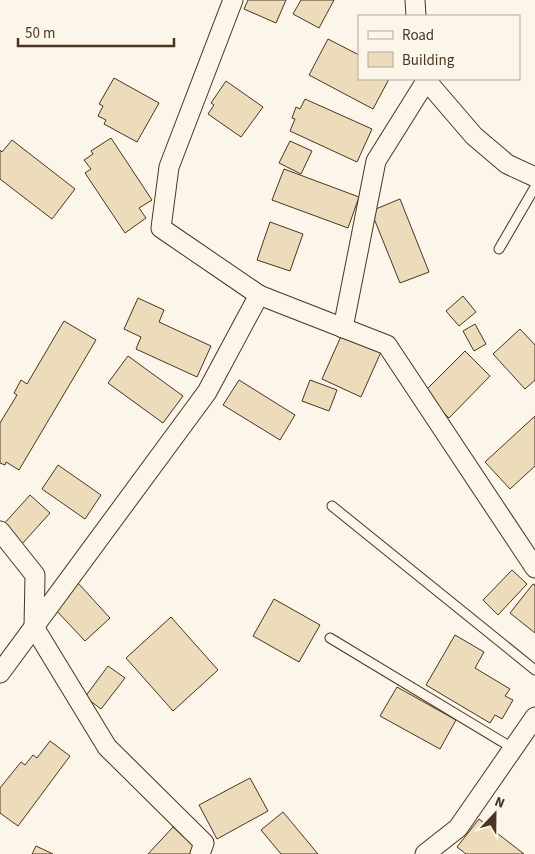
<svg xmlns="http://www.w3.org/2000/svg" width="535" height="854" font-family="'Source Sans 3',sans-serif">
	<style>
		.building { fill: #ecdcbc; stroke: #4a3520 }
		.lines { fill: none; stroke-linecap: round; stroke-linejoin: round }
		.service-casing { stroke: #4a3520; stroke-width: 11 }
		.minor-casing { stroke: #4a3520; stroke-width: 21 }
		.service { stroke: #fbf6e9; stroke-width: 9 }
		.minor { stroke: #fbf6e9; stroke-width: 19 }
	</style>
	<rect width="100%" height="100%" fill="#fbf6e9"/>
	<!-- building -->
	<g class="building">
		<polygon points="248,0 286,0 276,23 244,9"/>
		<polygon points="301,0 334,0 319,28 293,14"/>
		<polygon points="328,39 359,55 359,79 389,79 373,109 309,75"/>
		<polygon points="114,78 159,103 137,142 104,124 106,120 98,116 103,106 99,104"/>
		<polygon points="226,81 263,107 241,137 208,114 214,105 211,103"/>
		<polygon points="305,99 372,129 357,162 290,131 295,119 292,118 296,107 300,109"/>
		<polygon points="111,138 152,200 139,208 146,218 125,233 85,173 91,169 84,160 93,154 91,151"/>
		<polygon points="12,140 75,189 52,219 0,179 0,150 2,152"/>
		<polygon points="290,141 312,151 301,174 279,163"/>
		<polygon points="284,169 359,197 348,228 272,200"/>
		<polygon points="400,199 429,272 400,283 371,211"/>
		<polygon points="270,222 303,234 290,271 257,260"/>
		<polygon points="463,296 476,312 459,326 446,311"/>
		<polygon points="138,298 164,310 159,322 211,346 197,377 136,349 141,337 124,329"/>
		<polygon points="64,321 96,340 19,470 6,462 5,465 0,463 0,423 17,395 14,393 21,380 27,384"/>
		<polygon points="475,324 486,344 474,351 463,331"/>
		<polygon points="520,329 535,345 535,380 525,389 493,354"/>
		<polygon points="342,334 381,352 361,397 322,379"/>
		<polygon points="465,351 490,376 449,418 423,393"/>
		<polygon points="128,356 183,396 163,423 108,383"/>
		<polygon points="239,380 295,415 280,440 223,405"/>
		<polygon points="310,380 337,390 329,411 302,401"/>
		<polygon points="535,416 535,466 510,489 485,462"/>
		<polygon points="58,465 101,495 85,519 42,489"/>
		<polygon points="30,495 50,513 22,544 2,526"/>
		<polygon points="512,570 527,584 498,615 483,600"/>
		<polygon points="78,583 110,618 85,641 53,607"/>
		<polygon points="533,584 535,585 535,633 510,613"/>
		<polygon points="274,599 320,625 299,662 253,636"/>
		<polygon points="171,617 218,670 173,711 126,658"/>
		<polygon points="455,635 484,652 475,668 510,689 505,696 513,700 502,719 495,715 490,723 426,685"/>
		<polygon points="108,666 125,678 101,709 85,697"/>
		<polygon points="397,687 456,720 440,749 380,716"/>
		<polygon points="50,741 70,756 18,826 0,813 0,788 21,762 25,765 33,755 37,758"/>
		<polygon points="250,778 268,811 217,839 199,805"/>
		<polygon points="283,812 318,854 281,854 261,830"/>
		<polygon points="479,819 524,854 466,854 457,847"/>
		<polygon points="173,827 197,849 193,854 148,854"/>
		<polygon points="36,846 53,854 32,854"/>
	</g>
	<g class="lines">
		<defs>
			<g id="service">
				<polyline points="499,249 535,187"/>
				<polyline points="332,506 535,670"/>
				<polyline points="330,638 514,749"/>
			</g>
			<g id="minor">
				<polyline points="415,0 416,16"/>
				<polyline points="425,79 474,136 507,164 535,177"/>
				<polyline points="259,295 387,345 535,568"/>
				<polyline points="343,328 376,161 426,81"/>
				<polyline points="0,531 35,575 34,627 107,747 204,843 200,854"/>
				<polyline points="0,673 207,392 259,295 161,228 169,167 233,0"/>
				<polyline points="425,854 458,828 535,717"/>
			</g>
		</defs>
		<!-- service casing -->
		<use href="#service" class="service-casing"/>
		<!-- minor casing -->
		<use href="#minor" class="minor-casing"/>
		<!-- service -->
		<use href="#service" class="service"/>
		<!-- minor -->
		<use href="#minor" class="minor"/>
	</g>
	<!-- legend -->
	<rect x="358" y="15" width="162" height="65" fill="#fbf6e9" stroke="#b4a999"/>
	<rect x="368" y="31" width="25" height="8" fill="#fbf6e9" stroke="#b4a999"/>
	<text x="402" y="40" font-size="15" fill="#4a3520">Road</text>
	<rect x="368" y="52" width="25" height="15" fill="#ecdcbc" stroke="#b4a999"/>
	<text x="402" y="65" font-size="15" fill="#4a3520">Building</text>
	<!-- north arrow -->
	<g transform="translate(495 814) rotate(22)" stroke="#fbf6e9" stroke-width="4" paint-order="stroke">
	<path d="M0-4L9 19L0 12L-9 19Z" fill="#4a3520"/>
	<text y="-8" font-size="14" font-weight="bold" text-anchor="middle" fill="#4a3520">N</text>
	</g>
	<!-- scale -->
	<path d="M18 38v8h156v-8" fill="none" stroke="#4a3520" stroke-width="2.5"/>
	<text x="25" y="38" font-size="15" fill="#4a3520" stroke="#fbf6e9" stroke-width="4" paint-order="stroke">50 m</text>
</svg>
